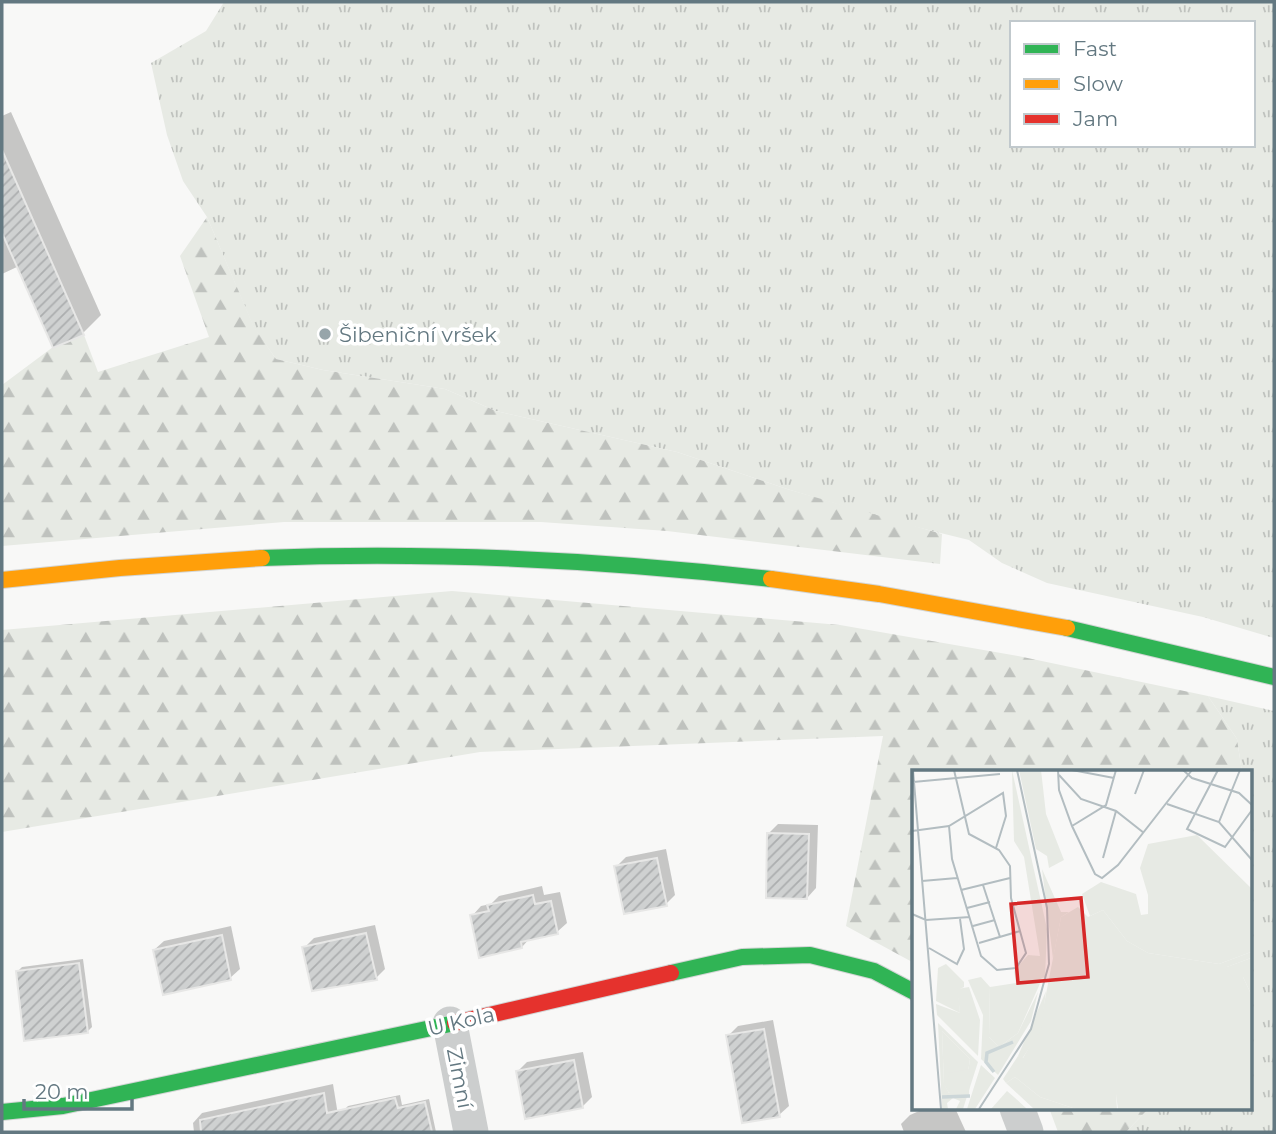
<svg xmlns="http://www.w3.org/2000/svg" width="1276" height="1134" font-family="Montserrat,sans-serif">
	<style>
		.grass { fill: url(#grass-tufts); fill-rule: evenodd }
		.forest { fill: url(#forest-firs) }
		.shadow { fill: #0003 }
		.building { fill: url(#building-hatch); stroke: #e7e7e6; stroke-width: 2 }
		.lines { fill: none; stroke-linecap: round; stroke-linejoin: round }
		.fast-casing { stroke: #d3d5d5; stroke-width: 18 }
		.slow-casing { stroke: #d3d5d5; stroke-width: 18 }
		.jam-casing { stroke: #d3d5d5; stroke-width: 18 }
		.street { stroke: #cccece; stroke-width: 35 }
		.fast { stroke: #30b455; stroke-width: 16 }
		.slow { stroke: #ff9f0a; stroke-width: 16 }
		.jam { stroke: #e5322d; stroke-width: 16 }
		.poi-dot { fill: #97a5aa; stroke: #fff; stroke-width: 2.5 }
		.labels { text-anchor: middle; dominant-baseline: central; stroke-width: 7; stroke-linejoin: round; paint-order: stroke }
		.poi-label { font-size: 21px; fill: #637881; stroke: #fff; text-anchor: start }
		.street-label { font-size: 21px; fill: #637881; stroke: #fff }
		.inset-river { fill: none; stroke: #ccd6d8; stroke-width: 3.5 }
		.inset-road { fill: none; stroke: #b3bdc1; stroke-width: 2 }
		.view { fill: #d62828; fill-opacity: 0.15; stroke: #d62828; stroke-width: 3.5 }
		.inset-edge { fill: none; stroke: #637881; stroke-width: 3.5 }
	</style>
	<defs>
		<pattern id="grass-tufts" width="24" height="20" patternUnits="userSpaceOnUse" patternTransform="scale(1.75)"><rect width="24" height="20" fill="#e7eae4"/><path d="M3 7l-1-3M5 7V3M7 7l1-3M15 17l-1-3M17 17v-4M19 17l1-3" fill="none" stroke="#bfc2be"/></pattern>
		<pattern id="forest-firs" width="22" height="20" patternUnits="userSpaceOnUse" patternTransform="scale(1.75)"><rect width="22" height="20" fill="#e7eae4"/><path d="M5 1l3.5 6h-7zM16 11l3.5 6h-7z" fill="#bfc2be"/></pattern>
		<pattern id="building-hatch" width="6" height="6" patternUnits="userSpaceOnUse" patternTransform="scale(1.75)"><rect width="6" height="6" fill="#cfd1d1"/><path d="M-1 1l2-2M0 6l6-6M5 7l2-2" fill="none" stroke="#acaeaf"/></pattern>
	</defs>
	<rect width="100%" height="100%" fill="#f8f8f7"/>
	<!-- grass -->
	<g class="grass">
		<path d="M224 2H1274V638L1203 617 1047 583 1002 563 969 540 900 523 787 489 677 452 496 411 445 389 323 370 276 359 254 328 207 217 183 181 167 135 151 63 206 31ZM1012 23H1253V145H1012Z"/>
		<polygon points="1208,696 1274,711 1274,1132 1126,1132 1149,1108 1250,1108 1250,772 1242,772 1237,739"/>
	</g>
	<!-- forest -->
	<g class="forest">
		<polygon points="207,217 254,327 276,359 323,370 445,389 496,411 677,452 787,489 942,534 940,564 667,531 541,522 284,522 2,546 2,385 53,347 84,335 98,372 209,337 180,256"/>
		<polygon points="452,591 840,625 1018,656 1208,696 1237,739 1242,772 914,772 914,963 846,926 883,736 480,752 2,832 2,630"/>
		<polygon points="1049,1108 1149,1108 1126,1132 1058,1132"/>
	</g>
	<!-- shadow -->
	<g class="shadow">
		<polygon points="11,112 101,315 83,333 19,266 2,274 2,116"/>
		<polygon points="778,824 818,825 816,888 807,898 769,833"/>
		<polygon points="666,849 675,895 666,904 616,867 626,857"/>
		<polygon points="542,886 544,895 560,892 567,923 557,932 530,938 522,947 472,916 481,906 491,904 499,896"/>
		<polygon points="375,925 385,969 376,978 304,948 314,938"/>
		<polygon points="231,926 240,969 230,978 154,950 164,941"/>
		<polygon points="83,959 92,1027 88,1031 17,972 22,967"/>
		<polygon points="773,1020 789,1106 779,1115 728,1036 738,1026"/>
		<polygon points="583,1052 592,1097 582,1107 518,1071 527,1062"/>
		<polygon points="333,1084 338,1115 328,1125 293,1132 194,1132 193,1123 202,1113"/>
		<polygon points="400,1095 402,1105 429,1099 436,1132 348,1132 344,1110 348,1106"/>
		<polygon points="926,1108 955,1108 966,1132 904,1132 901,1124 910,1115"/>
	</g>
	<!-- building -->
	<g class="building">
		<polygon points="2,150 84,335 53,348 2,233"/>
		<polygon points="767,833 809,834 807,899 766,898"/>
		<polygon points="657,858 667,906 624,914 614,866"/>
		<polygon points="533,895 535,904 551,901 558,934 521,942 522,948 479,958 470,915 489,911 487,905"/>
		<polygon points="366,933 377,980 312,991 302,947"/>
		<polygon points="222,935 231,980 163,995 153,950"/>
		<polygon points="79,963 88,1033 24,1041 16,971"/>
		<polygon points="764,1029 780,1117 742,1123 726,1035"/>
		<polygon points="574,1060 583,1108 525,1119 516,1071"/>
		<polygon points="324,1093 327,1113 395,1098 398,1108 425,1102 432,1132 201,1132 200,1120"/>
	</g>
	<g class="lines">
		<defs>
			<g id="fast">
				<path d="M262 558C433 551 602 560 771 579"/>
				<polyline points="1067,628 1274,677"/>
				<polyline points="671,973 742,957 810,955 874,971 914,992"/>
				<polyline points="2,1112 63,1106 455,1023"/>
			</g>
			<g id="slow">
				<polyline points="771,579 879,594 1067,628"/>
				<polyline points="2,580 120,568 262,558"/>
			</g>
			<polyline id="jam" points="455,1023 671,973"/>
		</defs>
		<!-- fast casing -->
		<use href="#fast" class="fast-casing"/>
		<!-- slow casing -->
		<use href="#slow" class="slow-casing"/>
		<!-- jam casing -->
		<use href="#jam" class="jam-casing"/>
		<!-- street -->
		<g class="street">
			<polyline points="450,1024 471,1132"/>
			<polyline points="1017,1108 1026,1132"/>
		</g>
		<!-- fast -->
		<use href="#fast" class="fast"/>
		<!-- slow -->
		<use href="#slow" class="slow"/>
		<!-- jam -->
		<use href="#jam" class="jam"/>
	</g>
	<!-- markers -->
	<circle class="poi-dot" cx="325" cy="334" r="7"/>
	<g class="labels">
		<!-- poi labels -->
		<g class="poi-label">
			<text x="339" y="334">Šibeniční vršek</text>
		</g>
		<!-- street labels -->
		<g class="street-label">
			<text transform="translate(461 1021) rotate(-13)">U Kola</text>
			<text transform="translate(460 1078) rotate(79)">Zimní</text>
		</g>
	</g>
	<!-- overview -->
	<g transform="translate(912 770)">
		<rect width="340" height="340" fill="#f8f8f7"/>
		<path d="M107 0H129L134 44 152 90 137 98 135 86 124 79ZM166 137 176 147 191 140 215 171 236 183 307 194 339 182V188L315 197 331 207 339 224V339H206L204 324 205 339H164L128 327 103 307 94 313 91 309 106 286 111 288 127 260 149 147ZM34 194 52 212V217L46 220 48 243 24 231 26 198ZM102 201 130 209 106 263 87 277 77 267 78 217 104 213ZM30 261 58 289 56 302 37 323 32 315Z" fill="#e7eae4"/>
		<path d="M100 0 135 159 133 207 125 210 102 201 116 185 128 186 112 87 102 71ZM285 65 339 118V182L307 194 236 183 215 171 191 140 178 146 170 124 189 112 224 124 229 145 236 144V125L228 98 236 74ZM130 99 149 142H157L149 147 141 189ZM339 188H340L339 224 331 207H321L312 198ZM69 207 78 217 77 267 87 277 106 263 126 222 119 251 86 305 69 289 71 245 56 210ZM57 217 68 250 66 286 25 245 24 234 48 243 45 219ZM134 221 129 260 110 289 106 286ZM26 253 66 292 51 339H44L48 331 41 328 35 333 36 339H30ZM30 261 58 289 56 302 37 323 32 314ZM69 295 83 308 63 339H55ZM103 307 128 327 164 339H122L94 313ZM95 321 102 327 115 339H79Z" fill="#e7eae4" fill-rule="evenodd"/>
		<path d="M58 299 57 325 38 327 36 303Z" fill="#e7eae4"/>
		<path class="inset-river" d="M82 302 74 292 75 283 101 272M30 327 58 326"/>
		<path class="inset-road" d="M1 0 29 339M146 0 147 20 160 56 183 104 190 108 206 95 280 0M160 0 202 8M271 0 280 8 327 23 340 35M306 0 275 59 313 77 340 40M147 5 169 29 204 41 232 63M1 12 88 4M223 24 232 0M255 34 307 52 340 90M307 52 328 0M37 56 40 89 69 186 85 200 104 198 114 183 99 128 98 96 87 80 57 64 42 0M160 56 194 35 204 0M0 61 37 56 91 23 94 46 84 78M191 88 204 41M10 111 45 108M71 115 88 167M49 120 98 108M55 138 78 132M0 144 14 150 58 147M61 156 83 150M67 173 108 161M17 178 45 194 52 179 48 149M67 339 119 259 137 194 135 138 105 0"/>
		<path class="view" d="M169 128 176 207 106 213 99 134Z"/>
		<rect width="340" height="340" class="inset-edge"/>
	</g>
	<!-- border -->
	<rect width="1276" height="1134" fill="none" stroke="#637881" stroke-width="7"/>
	<!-- legend -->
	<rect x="1010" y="21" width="245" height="126" fill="#ffffff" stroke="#c1c9cd" stroke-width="2"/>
	<rect x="1024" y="44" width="35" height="10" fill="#30b455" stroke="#c1c9cd" stroke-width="2"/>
	<text x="1073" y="56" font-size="21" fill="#637881">Fast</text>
	<rect x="1024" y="79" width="35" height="10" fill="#ff9f0a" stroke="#c1c9cd" stroke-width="2"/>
	<text x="1073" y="91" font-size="21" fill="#637881">Slow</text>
	<rect x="1024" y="114" width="35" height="10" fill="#e5322d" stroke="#c1c9cd" stroke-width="2"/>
	<text x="1073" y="126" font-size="21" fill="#637881">Jam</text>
	<!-- scale -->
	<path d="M24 1099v10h108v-10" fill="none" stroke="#637881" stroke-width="3.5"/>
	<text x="35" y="1099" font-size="21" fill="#637881" stroke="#ffffff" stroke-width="5" paint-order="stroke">20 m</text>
</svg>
